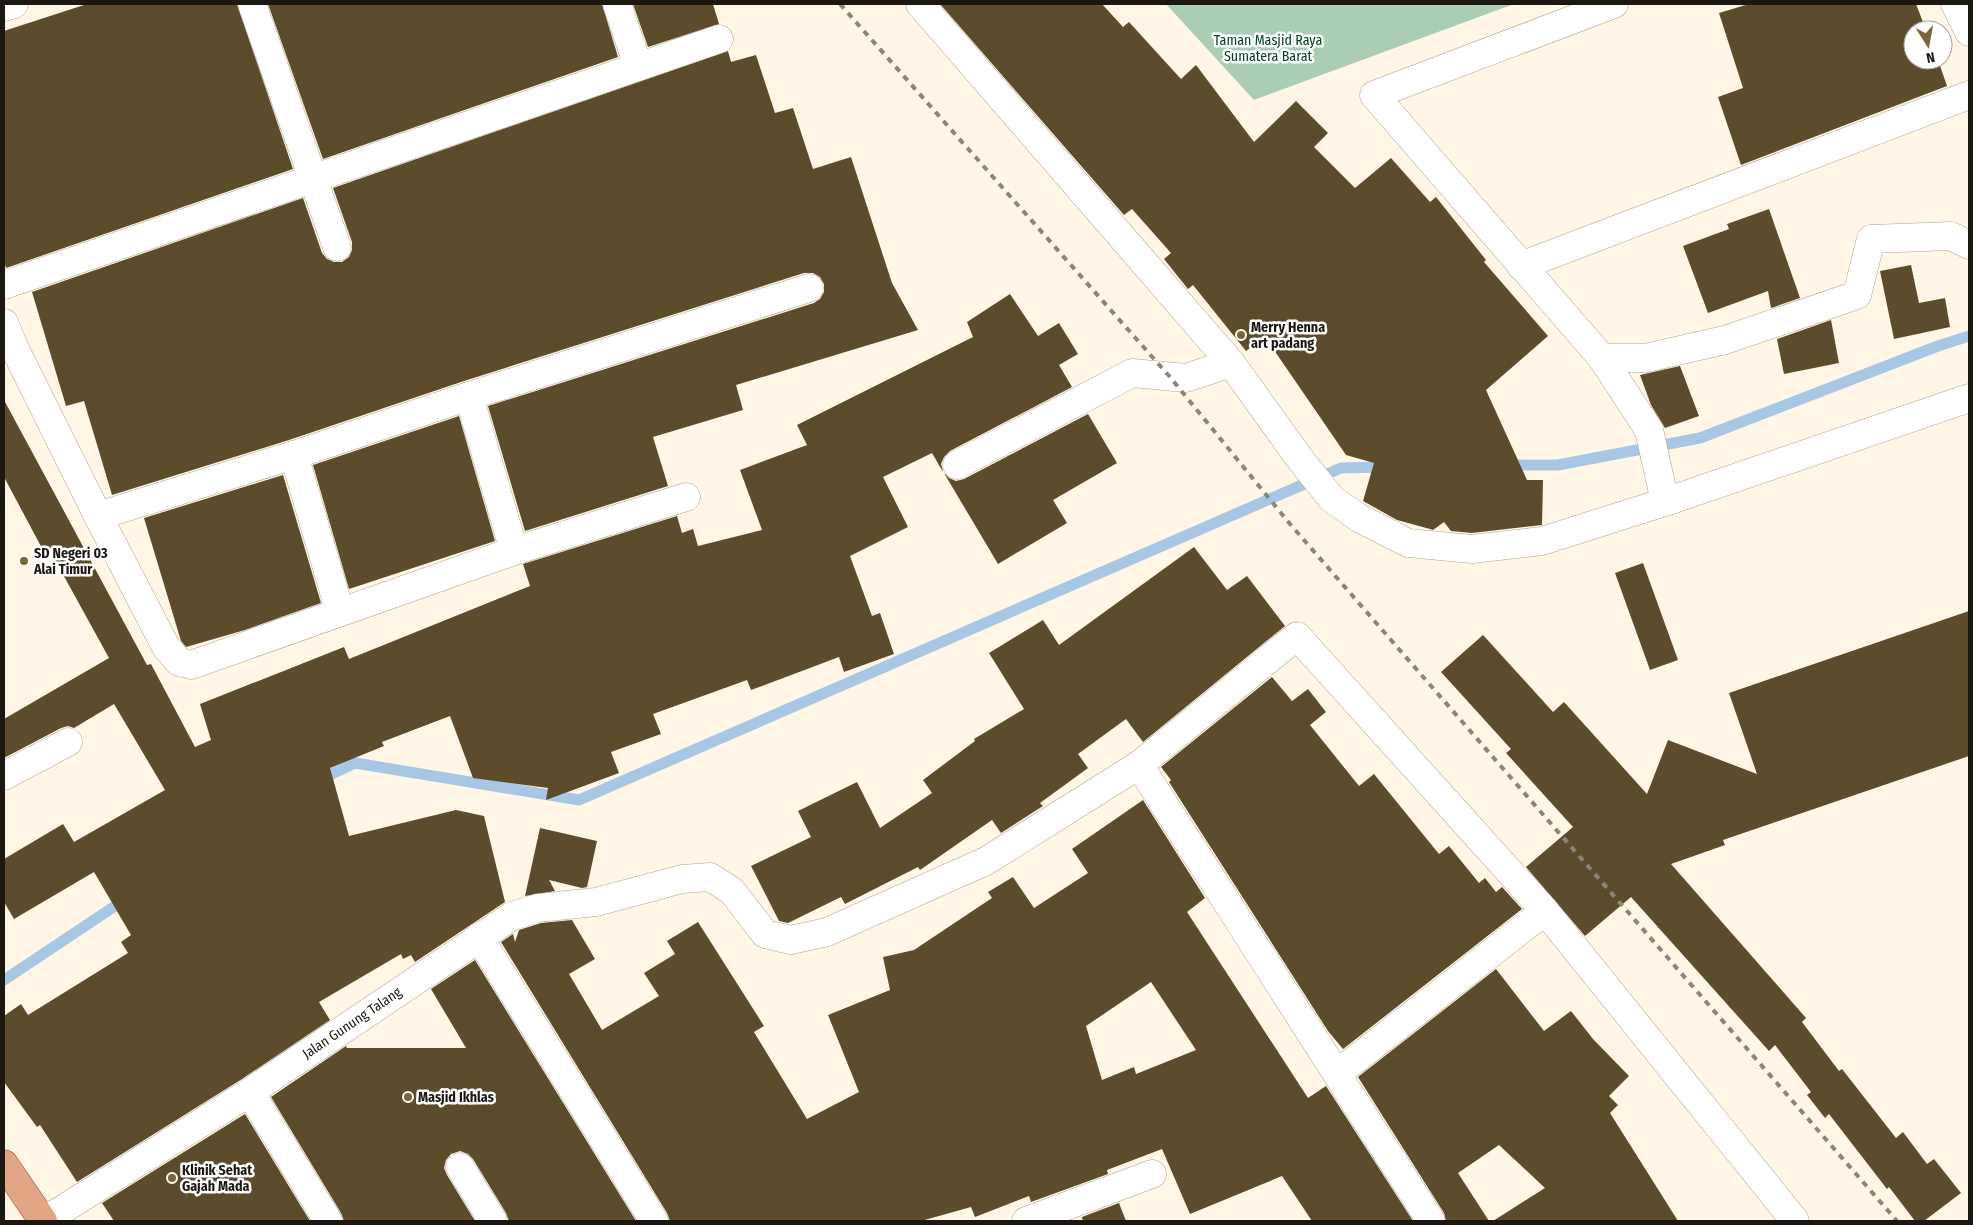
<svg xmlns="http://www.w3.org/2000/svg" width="1973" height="1225" font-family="'Fira Sans Condensed',sans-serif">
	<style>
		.green { fill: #abcdb4 }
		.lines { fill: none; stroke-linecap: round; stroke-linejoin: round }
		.stream { stroke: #a7c7e4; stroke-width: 11 }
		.building { fill: #5c4c2b; fill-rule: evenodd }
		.minor-casing { stroke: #aea490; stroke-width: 29 }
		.major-casing { stroke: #904d2a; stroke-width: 29 }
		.minor { stroke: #fff; stroke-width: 28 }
		.major { stroke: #e2a687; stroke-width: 28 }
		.rail { stroke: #8b8479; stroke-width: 4; stroke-dasharray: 6 6; stroke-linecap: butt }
		.poi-dot { fill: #786735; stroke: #fff; stroke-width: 2 }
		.labels { text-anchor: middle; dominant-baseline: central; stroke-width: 5; stroke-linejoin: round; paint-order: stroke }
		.park-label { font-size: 14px; fill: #02411f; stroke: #fff }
		.poi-label { font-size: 14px; font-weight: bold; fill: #1c1811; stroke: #fff; text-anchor: start }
		.street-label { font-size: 14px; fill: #1c1811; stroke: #fff }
	</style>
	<rect width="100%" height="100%" fill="#fff6e6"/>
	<!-- green -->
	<polygon class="green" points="1166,4 1514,4 1254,100"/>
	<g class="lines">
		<!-- stream -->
		<g class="stream">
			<polyline points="1506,465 1558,465 1700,438 1938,346 1969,336"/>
			<polyline points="319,780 355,763 579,800 1341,468 1388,467"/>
			<polyline points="4,980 127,898"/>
		</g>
	</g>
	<!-- building -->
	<g class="building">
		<polygon points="87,4 237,4 293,169 6,268 4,261 4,31"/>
		<polygon points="268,4 602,4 618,57 323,159"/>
		<polygon points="633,4 713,4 719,24 648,47"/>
		<polygon points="940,4 1102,4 1123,27 1129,22 1181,79 1196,65 1254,142 1296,101 1328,133 1314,147 1355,188 1391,158 1430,202 1436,197 1486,260 1484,262 1548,336 1486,390 1527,480 1543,480 1542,525 1472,533 1451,531 1444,522 1433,530 1430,529 1397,520 1363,501 1374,463 1346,455 1265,337 1246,351 1193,285 1188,289 1164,259 1171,253 1132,209 1124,215"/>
		<polygon points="1749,4 1916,4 1926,30 1913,30 1913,60 1938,60 1947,86 1741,165 1718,97 1743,88 1719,13"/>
		<polygon points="728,51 731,62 756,55 775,113 793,108 813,169 851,157 892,283 918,330 736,385 743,410 653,437 668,486 525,531 488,406 814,303 820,299 824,292 824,284 820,277 813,273 804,273 464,381 289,440 112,495 84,401 66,406 32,292 303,198 322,253 327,259 334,262 342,262 349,257 352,250 352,242 333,188"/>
		<polygon points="1769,209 1800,298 1771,308 1768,291 1708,313 1683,246 1729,229 1727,224"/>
		<polygon points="1911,265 1919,303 1945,298 1950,327 1894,339 1880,271"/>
		<polygon points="1010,294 1038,336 1059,323 1078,354 1059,365 1072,387 950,451 944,457 941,464 943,472 932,453 883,477 908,527 850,556 872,616 880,613 894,654 844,672 839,657 751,690 747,680 653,714 661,734 611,752 619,773 546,800 548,788 473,778 450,716 382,742 384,746 330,768 349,836 456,810 484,816 505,902 415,962 411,955 403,959 401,954 319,1002 330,1020 242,1079 77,1182 40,1125 37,1127 4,1082 4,1016 21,1004 28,1015 128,953 121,942 131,935 94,872 14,919 4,902 4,859 63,824 74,842 165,790 114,704 74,728 68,726 61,728 4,758 4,719 109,658 49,549 44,552 4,477 4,400 147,665 151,664 195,747 211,740 200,704 344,647 349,659 530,586 523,564 677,516 682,533 693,529 698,546 762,530 740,470 807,445 797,425 973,337 967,322"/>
		<polygon points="1831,320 1839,363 1784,374 1777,339"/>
		<polygon points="1680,366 1699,416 1665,428 1651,405 1640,375"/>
		<polygon points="1088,414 1117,463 1053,500 1067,523 998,564 944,473 949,478 956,481 964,479"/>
		<polygon points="459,416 495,541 349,589 313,465"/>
		<polygon points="283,475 321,603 245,630 186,647 181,641 144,518"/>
		<polygon points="1194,547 1227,590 1247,576 1285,626 1143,742 1126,719 1078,754 1088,768 1040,803 1043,806 1001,833 992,820 920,870 918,867 845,904 841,897 788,923 779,921 751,866 811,837 798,811 857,782 880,828 932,793 923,780 975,741 974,739 1024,709 989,653 1043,620 1059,645"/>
		<polygon points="1643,563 1678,660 1650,670 1615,573"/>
		<polygon points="1969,611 1969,756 1723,840 1725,845 1671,864 1806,1018 1802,1022 1839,1071 1842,1069 1896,1138 1903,1132 1927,1164 1934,1159 1961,1193 1924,1221 1915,1221 1889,1187 1887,1189 1829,1114 1825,1118 1807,1095 1811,1092 1775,1045 1769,1051 1631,897 1585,936 1526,867 1573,827 1506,753 1511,749 1441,672 1483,635 1553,712 1564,702 1647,794 1668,740 1757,774 1729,693"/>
		<polygon points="1272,677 1292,701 1308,689 1326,712 1310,725 1359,786 1374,774 1439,854 1449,846 1479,883 1485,878 1496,892 1502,887 1522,909 1343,1049 1328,1031 1169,782 1171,780 1161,767"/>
		<path d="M1143 800 1205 898 1187 912 1308 1098 1326 1086 1413 1221H1312L1282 1176 1190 1214 1162 1149 1107 1170 1108 1174 1031 1202 1029 1196 975 1217 971 1207 921 1221H670L667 1213 501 942 513 934 515 942 519 930 541 923 572 920 595 959 569 974 602 1030 659 996 644 973 675 954 667 941 698 922 764 1026 754 1032 807 1119 859 1092 828 1015 890 990 883 957 914 950 992 898 988 892 1013 877 1034 908 1088 873 1072 849ZM1151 982 1196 1050 1136 1074 1134 1067 1102 1080 1086 1026Z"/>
		<polygon points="540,828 597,841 587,887 582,888 549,880 555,891 525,896"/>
		<polygon points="475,960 636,1221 509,1221 506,1213 473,1159 468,1154 460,1151 451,1154 446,1160 444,1168 447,1175 475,1221 344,1221 341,1213 271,1097 346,1046 347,1048 466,1048 431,989"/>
		<polygon points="1496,969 1544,1031 1571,1011 1593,1039 1629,1076 1609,1096 1618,1105 1610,1113 1678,1221 1493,1221 1545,1188 1499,1145 1458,1173 1489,1221 1446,1221 1444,1213 1358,1077"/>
		<polygon points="245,1114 310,1221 114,1221 102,1203"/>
		<polygon points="1119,1203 1126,1221 1083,1221 1082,1217"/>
	</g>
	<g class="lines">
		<defs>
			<g id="minor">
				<polyline points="252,4 337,247"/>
				<polyline points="617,4 638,66"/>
				<polyline points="920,4 1231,363 1300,459 1332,499 1359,518 1408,543 1472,549 1542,541 1665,502 1969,398"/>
				<polyline points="1955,4 1969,32"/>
				<polyline points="4,7 14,4"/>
				<polyline points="1521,266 1969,95"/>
				<polyline points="4,285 719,39"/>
				<polyline points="4,323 14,347 98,516 166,647 179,662 191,665 514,551 686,497"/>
				<polyline points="1602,358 1374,95 1614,4"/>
				<polyline points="469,396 514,551"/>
				<polyline points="294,455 340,612"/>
				<polyline points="957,465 1132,373 1186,378 1231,363"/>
				<polyline points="1665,502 1649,430 1602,358 1646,358 1725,340 1857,295 1871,239 1951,236 1969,245"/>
				<polyline points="98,516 294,455 469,396 809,288"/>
				<polyline points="1139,765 1431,1221"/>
				<polyline points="4,776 68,742"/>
				<polyline points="479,937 654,1221"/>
				<polyline points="1338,1073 1545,911"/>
				<polyline points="250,1092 328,1221"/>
				<polyline points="460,1167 493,1221"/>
				<polyline points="44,1221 250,1092 512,916 538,908 596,902 682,879 710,877 732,891 765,934 791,940 827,932 986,861 1139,765 1297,636 1545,911 1795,1221"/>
				<polyline points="1026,1221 1152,1174"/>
			</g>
			<polyline id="major" points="4,1164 43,1221"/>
		</defs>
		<!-- minor casing -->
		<use href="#minor" class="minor-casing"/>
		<!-- major casing -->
		<use href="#major" class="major-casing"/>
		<!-- minor -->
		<use href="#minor" class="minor"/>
		<!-- major -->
		<use href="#major" class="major"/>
		<!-- rail -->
		<polyline class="rail" points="840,4 1170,377 1290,524 1897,1221"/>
	</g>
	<!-- markers -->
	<g class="poi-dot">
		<circle cx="1241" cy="335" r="5"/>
		<circle cx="24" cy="561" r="5"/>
		<circle cx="408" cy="1097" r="5"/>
		<circle cx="172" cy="1178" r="5"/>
	</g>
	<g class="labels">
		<!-- park labels -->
		<g class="park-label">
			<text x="1268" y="40">Taman Masjid Raya<tspan x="1268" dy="16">Sumatera Barat</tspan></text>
		</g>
		<!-- poi labels -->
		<g class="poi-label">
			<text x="1251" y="327">Merry Henna<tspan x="1251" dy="16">art padang</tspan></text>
			<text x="34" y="553">SD Negeri 03<tspan x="34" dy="16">Alai Timur</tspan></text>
			<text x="418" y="1097">Masjid Ikhlas</text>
			<text x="182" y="1170">Klinik Sehat<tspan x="182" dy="16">Gajah Mada</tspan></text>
		</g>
		<!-- street labels -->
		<g class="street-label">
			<text transform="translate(352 1023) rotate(-34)">Jalan Gunung Talang</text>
		</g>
	</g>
	<!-- border -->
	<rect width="1973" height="1225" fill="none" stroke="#1c1811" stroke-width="10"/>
	<!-- north arrow -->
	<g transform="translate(1928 45) rotate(169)"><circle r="24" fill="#ffffff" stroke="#a4a3a0"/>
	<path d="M0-4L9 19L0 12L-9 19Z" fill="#786735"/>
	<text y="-8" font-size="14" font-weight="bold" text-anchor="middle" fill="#1c1811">N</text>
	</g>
</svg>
